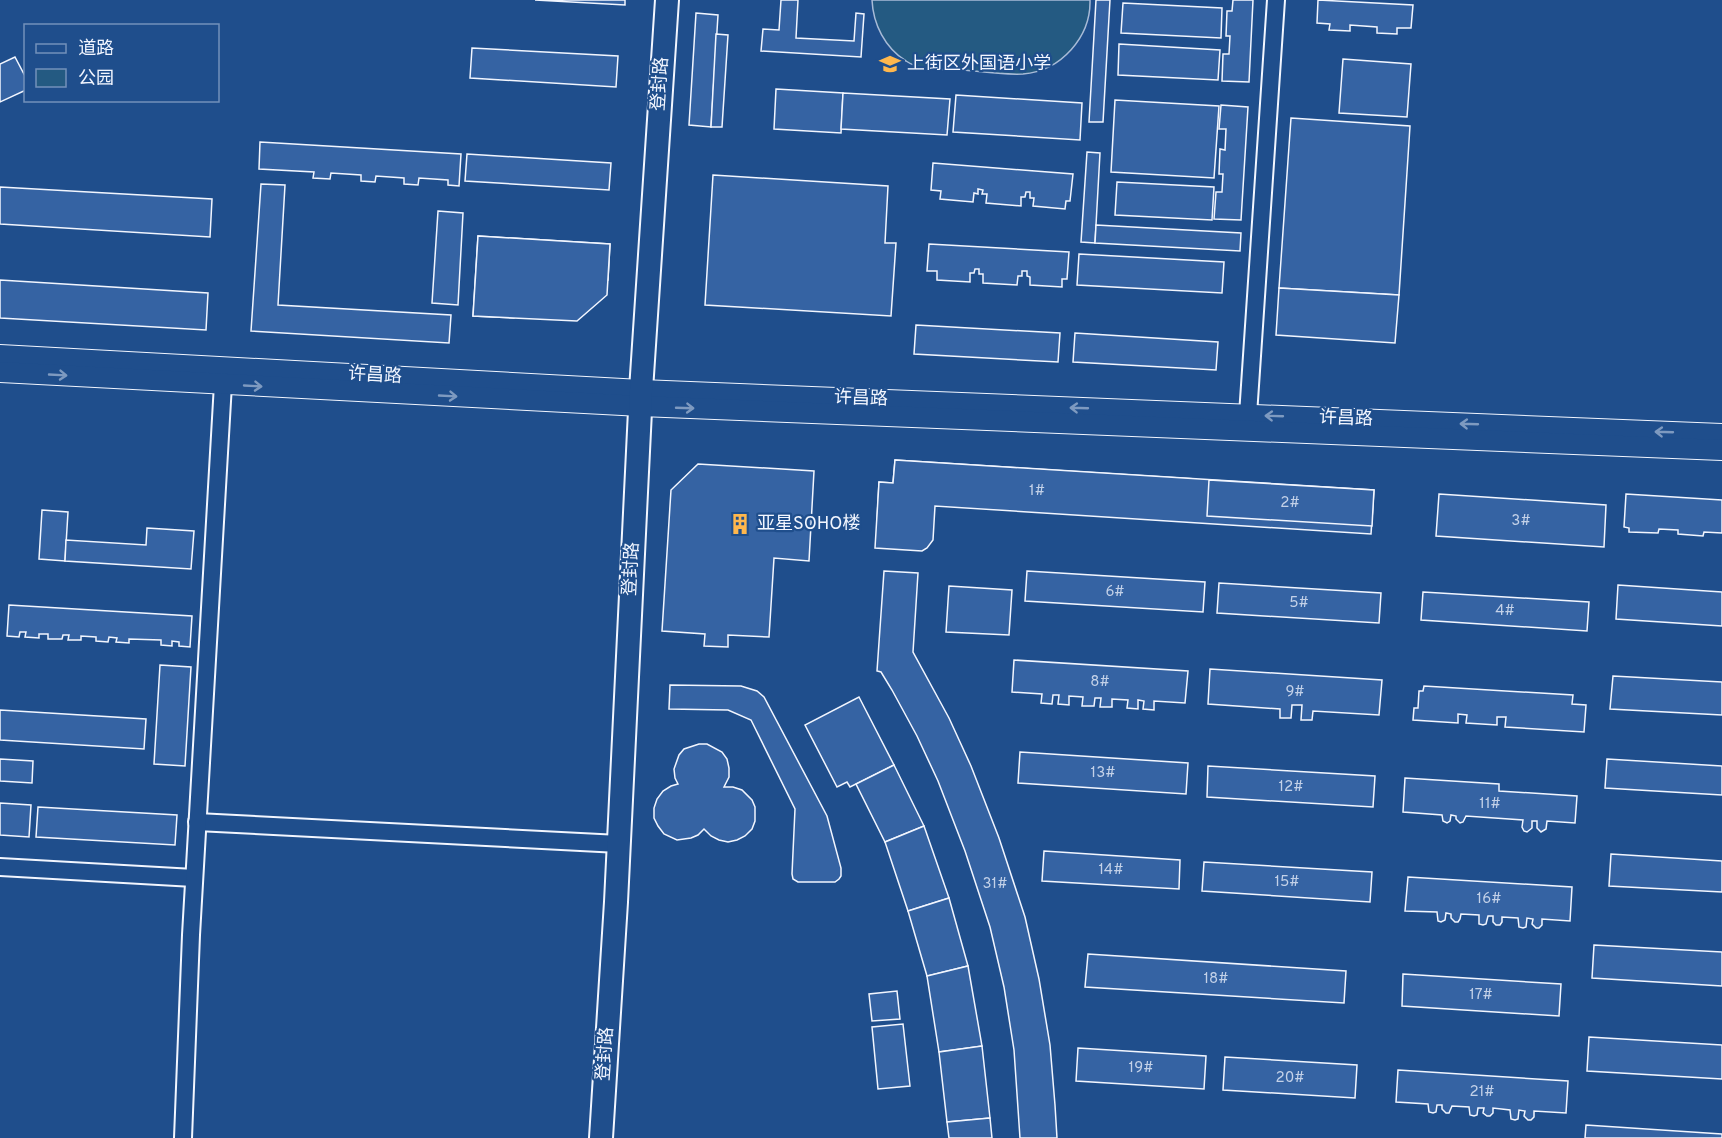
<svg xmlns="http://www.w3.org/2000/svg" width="1722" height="1138" font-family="Overpass,'Noto Sans SC',sans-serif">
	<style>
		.green { fill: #245a82; stroke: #a8bbd7; stroke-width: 1.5 }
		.building { fill: #3563a3; stroke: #f2f6ff; stroke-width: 1.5 }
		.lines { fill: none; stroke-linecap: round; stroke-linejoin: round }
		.minor-casing { stroke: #f2f6ff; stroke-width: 20 }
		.tertiary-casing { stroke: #f2f6ff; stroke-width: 22 }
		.secondary-casing { stroke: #f2f6ff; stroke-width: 26 }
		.minor { stroke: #1f4e8c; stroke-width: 16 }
		.tertiary { stroke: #1f4e8c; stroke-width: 20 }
		.secondary { stroke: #1f4e8c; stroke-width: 22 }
		.oneway { stroke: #7e9ac0 }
		.labels { text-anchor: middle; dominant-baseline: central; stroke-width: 4.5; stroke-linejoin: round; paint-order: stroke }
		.number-label { font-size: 15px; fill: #c3d1e8 }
		.poi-label { font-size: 18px; fill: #f2f6ff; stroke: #1f4e8c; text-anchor: start }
		.street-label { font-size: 18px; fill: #f2f6ff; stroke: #1f4e8c }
	</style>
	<rect width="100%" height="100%" fill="#1f4e8c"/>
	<!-- green -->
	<path class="green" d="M872 0H1090C1091 37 1061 71 1023 74 1004 75 983 72 964 70 945 69 922 72 906 61 885 48 873 24 872 0Z"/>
	<!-- building -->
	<g class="building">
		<polygon points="535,0 625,0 625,5"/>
		<polygon points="781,0 798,0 796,38 854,41 856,13 864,14 861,57 761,51 763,29 779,30"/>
		<polygon points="1096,0 1110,0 1103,122 1089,122"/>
		<polygon points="1233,0 1253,0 1249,82 1222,81 1223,54 1229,54 1230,36 1226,36 1227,11 1232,11"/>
		<polygon points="1318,0 1413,5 1411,28 1397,28 1397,34 1377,33 1377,27 1350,25 1350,31 1329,30 1330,24 1317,23"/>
		<polygon points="1123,3 1222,8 1221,38 1121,33"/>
		<polygon points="696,13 718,15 711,127 689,125"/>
		<polygon points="716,34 728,35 722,127 711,127"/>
		<polygon points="1119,44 1220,50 1218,80 1118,75"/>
		<polygon points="472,48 618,56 616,87 470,78"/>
		<polygon points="15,57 26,78 26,90 0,102 0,64"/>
		<polygon points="1343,59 1411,64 1407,117 1339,113"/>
		<polygon points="776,89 843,93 841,133 774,129"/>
		<polygon points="843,93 950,99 947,135 841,129"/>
		<polygon points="956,95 1082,103 1080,140 953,132"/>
		<polygon points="1115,100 1219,106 1214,178 1111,172"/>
		<polygon points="1221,105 1248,107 1241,220 1214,219 1216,192 1222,192 1223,174 1219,174 1220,149 1225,150 1226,129 1219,129"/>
		<polygon points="1291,118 1410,126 1399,295 1279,288"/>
		<polygon points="260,142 461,154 459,186 448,185 448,180 419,178 418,185 404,184 404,178 376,176 375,182 361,181 361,175 331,173 330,179 313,178 314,172 259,169"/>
		<polygon points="1087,152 1100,153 1095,243 1081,242"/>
		<polygon points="467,154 611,163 609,190 465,181"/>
		<polygon points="933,163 1073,174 1070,201 1066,201 1065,209 1033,206 1034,198 1030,198 1030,192 1026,192 1025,197 1021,197 1021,206 986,203 987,194 982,194 983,190 978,189 978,194 974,193 973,202 940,199 941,191 931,190"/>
		<polygon points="713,175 888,186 885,243 896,243 891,316 705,305"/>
		<polygon points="1117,182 1214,187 1212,220 1115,215"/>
		<polygon points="261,184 285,185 278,305 451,315 449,343 251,331"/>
		<polygon points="0,187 212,199 210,237 0,224"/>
		<polygon points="438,211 463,213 458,305 432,303"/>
		<polygon points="1096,225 1241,233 1240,251 1095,243"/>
		<polygon points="478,236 610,244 608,280 552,277 553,267 531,265 530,276 517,276 514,318 473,316"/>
		<polygon points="478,236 610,244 607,295 577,321 473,316"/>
		<polygon points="929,244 1069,252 1067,279 1062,279 1062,287 1030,285 1030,277 1027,276 1027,271 1022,271 1022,276 1018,276 1017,285 983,283 983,274 979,274 979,269 975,269 974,273 970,273 970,282 937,280 937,271 927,271"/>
		<polygon points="1079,254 1224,262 1222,293 1077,285"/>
		<polygon points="0,280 208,293 206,330 0,318"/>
		<polygon points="1279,288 1399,295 1395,343 1276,335"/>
		<polygon points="916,325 1060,333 1058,362 914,354"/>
		<polygon points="1075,333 1218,342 1216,370 1073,362"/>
		<polygon points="895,460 1196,479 1194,515 923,498 922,523 877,521 879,482 893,483"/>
		<polygon points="895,460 1374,490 1371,534 935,506 933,540 927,548 922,551 875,548 879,482 893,483"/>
		<polygon points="698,464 814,471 809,561 774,558 769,637 728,635 728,647 704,646 705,634 662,631 671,490"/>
		<polygon points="1209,480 1374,490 1372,526 1207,516"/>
		<polygon points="1439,494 1606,505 1604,547 1436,536"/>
		<polygon points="1626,494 1722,500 1722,533 1704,532 1703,536 1678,534 1678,530 1659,529 1658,533 1629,532 1629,528 1624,527"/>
		<polygon points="42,510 68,512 65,561 39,559"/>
		<polygon points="147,528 194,531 191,569 65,561 66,540 146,545"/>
		<polygon points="884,571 918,573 913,652 949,718 971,766 999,838 1025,917 1039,979 1050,1045 1055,1105 1057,1138 1020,1138 1014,1050 1004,987 990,927 965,851 938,781 917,736 892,690 881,672 877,671"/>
		<polygon points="1027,571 1205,582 1203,612 1025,601"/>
		<polygon points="1219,583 1381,593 1379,623 1217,613"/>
		<polygon points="1618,585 1722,592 1722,626 1616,619"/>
		<polygon points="949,586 1012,590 1009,635 946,632"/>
		<polygon points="1423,592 1589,602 1587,631 1421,620"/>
		<polygon points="9,605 192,616 190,647 179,646 179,642 172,641 172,646 161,645 161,640 129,639 129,643 116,642 117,638 109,637 108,642 96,641 96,637 81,636 81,640 68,640 69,635 63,635 62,639 48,639 48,634 39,634 39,638 25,637 26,632 20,632 19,637 7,636"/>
		<polygon points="1014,660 1188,671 1185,703 1154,701 1154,710 1143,709 1144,701 1138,700 1138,709 1127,708 1128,700 1112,699 1112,707 1100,707 1101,698 1095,698 1094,706 1082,706 1083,697 1069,696 1069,705 1058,704 1059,695 1053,695 1052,704 1041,703 1042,694 1012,692"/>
		<polygon points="160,665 191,667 185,766 154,764"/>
		<polygon points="1210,669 1382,680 1379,715 1313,711 1312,720 1301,720 1302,705 1292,705 1291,718 1280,718 1280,709 1208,704"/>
		<polygon points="1613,676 1722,682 1722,715 1610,709"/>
		<polygon points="670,685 741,686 757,691 764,697 827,816 841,868 841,876 839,879 835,882 798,882 793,879 792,874 795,809 751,720 728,710 669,709"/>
		<polygon points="1424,686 1573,695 1572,704 1586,705 1584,732 1505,727 1506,717 1497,717 1497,725 1466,723 1467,715 1458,714 1458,723 1413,720 1414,708 1418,708 1419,691 1423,691"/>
		<polygon points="859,697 894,765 850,787 847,782 837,787 805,725"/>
		<polygon points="0,710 146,719 144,749 0,740"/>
		<polygon points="699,744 707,744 722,752 727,759 729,768 729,777 724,787 733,787 742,790 752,800 755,807 755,821 752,829 745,836 737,840 728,842 719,840 711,836 704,829 698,835 691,838 677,840 664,834 658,826 654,818 654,808 657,799 663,791 671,786 678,784 675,778 674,769 679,755 684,749"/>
		<polygon points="1020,752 1188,763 1186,794 1018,783"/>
		<polygon points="0,759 33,761 32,783 0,781"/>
		<polygon points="1607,759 1722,766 1722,795 1605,788"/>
		<polygon points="894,765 924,826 885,842 856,784"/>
		<polygon points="1208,766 1375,776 1373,807 1207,797"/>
		<polygon points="1405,778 1499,784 1499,791 1577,796 1575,823 1547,821 1546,829 1541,832 1537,828 1537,821 1532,821 1532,828 1527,832 1524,831 1522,827 1523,820 1466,816 1463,822 1460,823 1456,819 1456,816 1451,815 1450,821 1447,823 1443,821 1442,815 1403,812"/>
		<polygon points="0,803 31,805 29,837 0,835"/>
		<polygon points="38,807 177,815 175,845 36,837"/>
		<polygon points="924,826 949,898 908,911 885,842"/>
		<polygon points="1044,851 1180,860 1179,889 1042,881"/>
		<polygon points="1611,854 1722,861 1722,892 1609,886"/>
		<polygon points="1204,862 1372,872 1370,902 1202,891"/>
		<polygon points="1408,877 1572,887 1570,921 1542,919 1542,925 1539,928 1536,928 1532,924 1533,919 1527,918 1526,927 1523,928 1519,927 1518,918 1502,917 1502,922 1500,925 1496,925 1493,922 1493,916 1488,916 1486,924 1483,925 1479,924 1479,915 1461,914 1460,919 1458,922 1455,922 1451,918 1451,914 1446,913 1445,920 1441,922 1438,921 1437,912 1405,911"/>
		<polygon points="949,898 968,966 927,976 908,911"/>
		<polygon points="1594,945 1722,952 1722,986 1592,978"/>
		<polygon points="1088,954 1346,971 1344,1003 1085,987"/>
		<polygon points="968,966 982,1046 939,1052 927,976"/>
		<polygon points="1403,974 1561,984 1559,1016 1402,1006"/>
		<polygon points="897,991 900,1019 872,1021 869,994"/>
		<polygon points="903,1024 910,1086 878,1089 872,1027"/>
		<polygon points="1589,1037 1722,1045 1722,1079 1587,1071"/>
		<polygon points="982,1046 990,1118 947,1122 939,1052"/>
		<polygon points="1078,1048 1206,1056 1204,1089 1076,1081"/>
		<polygon points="1225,1057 1357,1065 1355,1098 1223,1090"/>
		<polygon points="1398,1070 1568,1081 1566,1113 1534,1111 1534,1117 1531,1120 1528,1120 1524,1116 1525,1111 1519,1110 1518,1119 1515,1120 1511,1119 1510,1110 1493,1108 1493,1113 1490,1116 1487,1116 1483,1113 1484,1108 1478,1108 1477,1115 1474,1116 1470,1115 1469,1107 1452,1106 1449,1113 1446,1113 1442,1109 1442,1105 1437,1105 1436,1112 1433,1113 1429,1112 1428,1104 1396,1102"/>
		<polygon points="990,1118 992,1138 949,1138 947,1122"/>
		<polygon points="1586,1125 1722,1134 1722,1138 1585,1138"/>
	</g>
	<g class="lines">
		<defs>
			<g id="minor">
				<polyline points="1248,415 1276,0"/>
				<polyline points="197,822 619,844"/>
				<polyline points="0,867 194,878"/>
				<polyline points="183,1138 191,935 223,384"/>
			</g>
			<g id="tertiary">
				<polyline points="0,355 641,390 1722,434"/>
				<polyline points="0,372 641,406 1722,450"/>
			</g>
			<polyline id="secondary" points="601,1138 616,902 641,390 667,0"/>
		</defs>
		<!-- minor casing -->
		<use href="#minor" class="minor-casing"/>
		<!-- tertiary casing -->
		<use href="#tertiary" class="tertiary-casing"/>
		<!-- secondary casing -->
		<use href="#secondary" class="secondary-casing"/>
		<!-- minor -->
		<use href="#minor" class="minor"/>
		<!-- tertiary -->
		<use href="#tertiary" class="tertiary"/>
		<!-- secondary -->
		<use href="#secondary" class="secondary"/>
	</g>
	<!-- one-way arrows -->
	<defs><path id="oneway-shaft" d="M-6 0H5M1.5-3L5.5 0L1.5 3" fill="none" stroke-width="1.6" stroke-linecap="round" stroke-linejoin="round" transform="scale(1.5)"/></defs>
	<g class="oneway">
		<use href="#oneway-shaft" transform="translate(58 375) rotate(3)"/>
		<use href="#oneway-shaft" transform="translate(253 386) rotate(3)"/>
		<use href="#oneway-shaft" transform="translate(448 396) rotate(3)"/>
		<use href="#oneway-shaft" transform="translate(685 408) rotate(2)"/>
		<use href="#oneway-shaft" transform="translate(1079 408) rotate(-178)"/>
		<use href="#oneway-shaft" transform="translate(1274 416) rotate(-178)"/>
		<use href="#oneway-shaft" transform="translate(1469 424) rotate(-178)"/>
		<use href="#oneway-shaft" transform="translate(1664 432) rotate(-178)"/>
	</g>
	<!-- icons -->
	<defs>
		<symbol id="school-bare" viewBox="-9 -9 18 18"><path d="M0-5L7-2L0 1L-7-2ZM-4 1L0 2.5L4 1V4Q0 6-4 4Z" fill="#ffb74d" stroke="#1f4e8c" stroke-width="2.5" paint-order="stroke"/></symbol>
		<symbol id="building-bare" viewBox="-9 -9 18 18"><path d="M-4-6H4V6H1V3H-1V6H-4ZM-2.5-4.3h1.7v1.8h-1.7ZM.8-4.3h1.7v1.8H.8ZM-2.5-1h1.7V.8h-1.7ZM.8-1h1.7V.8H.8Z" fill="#ffb74d" stroke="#1f4e8c" stroke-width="2.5" paint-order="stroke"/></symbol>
	</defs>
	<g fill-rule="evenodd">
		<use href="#school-bare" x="875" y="49" width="30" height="30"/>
		<use href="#building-bare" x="725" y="509" width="30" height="30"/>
	</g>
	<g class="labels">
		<!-- number labels -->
		<g class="number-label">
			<text x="1037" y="491">1#</text>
			<text x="1290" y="503">2#</text>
			<text x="1521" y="521">3#</text>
			<text x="1115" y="592">6#</text>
			<text x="1299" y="603">5#</text>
			<text x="1505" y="611">4#</text>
			<text x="1100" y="682">8#</text>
			<text x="1295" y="692">9#</text>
			<text x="1103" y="773">13#</text>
			<text x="1291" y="787">12#</text>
			<text x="1490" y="804">11#</text>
			<text x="1111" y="870">14#</text>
			<text x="1287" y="882">15#</text>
			<text x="995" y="884">31#</text>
			<text x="1489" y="899">16#</text>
			<text x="1216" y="979">18#</text>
			<text x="1481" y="995">17#</text>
			<text x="1141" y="1068">19#</text>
			<text x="1290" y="1078">20#</text>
			<text x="1482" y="1092">21#</text>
		</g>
		<!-- poi labels -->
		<g class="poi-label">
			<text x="907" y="64">上街区外国语小学</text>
			<text x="757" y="524">亚星SOHO楼</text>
		</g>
		<!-- street labels -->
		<g class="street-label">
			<text transform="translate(661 84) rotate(-86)">登封路</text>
			<text transform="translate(375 376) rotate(3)">许昌路</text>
			<text transform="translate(861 399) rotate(2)">许昌路</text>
			<text transform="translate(1346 419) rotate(2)">许昌路</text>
			<text transform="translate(632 569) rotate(-87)">登封路</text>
			<text transform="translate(606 1054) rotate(-86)">登封路</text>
		</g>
	</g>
	<!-- legend -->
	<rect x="24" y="24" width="195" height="78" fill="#1f4e8c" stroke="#7391ba" stroke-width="1.5"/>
	<rect x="36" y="44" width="30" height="9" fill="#1f4e8c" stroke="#7391ba" stroke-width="1.5"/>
	<text x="78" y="54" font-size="18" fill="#f2f6ff">道路</text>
	<rect x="36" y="69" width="30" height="18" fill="#245a82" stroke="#7391ba" stroke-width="1.5"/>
	<text x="78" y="84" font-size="18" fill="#f2f6ff">公园</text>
</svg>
